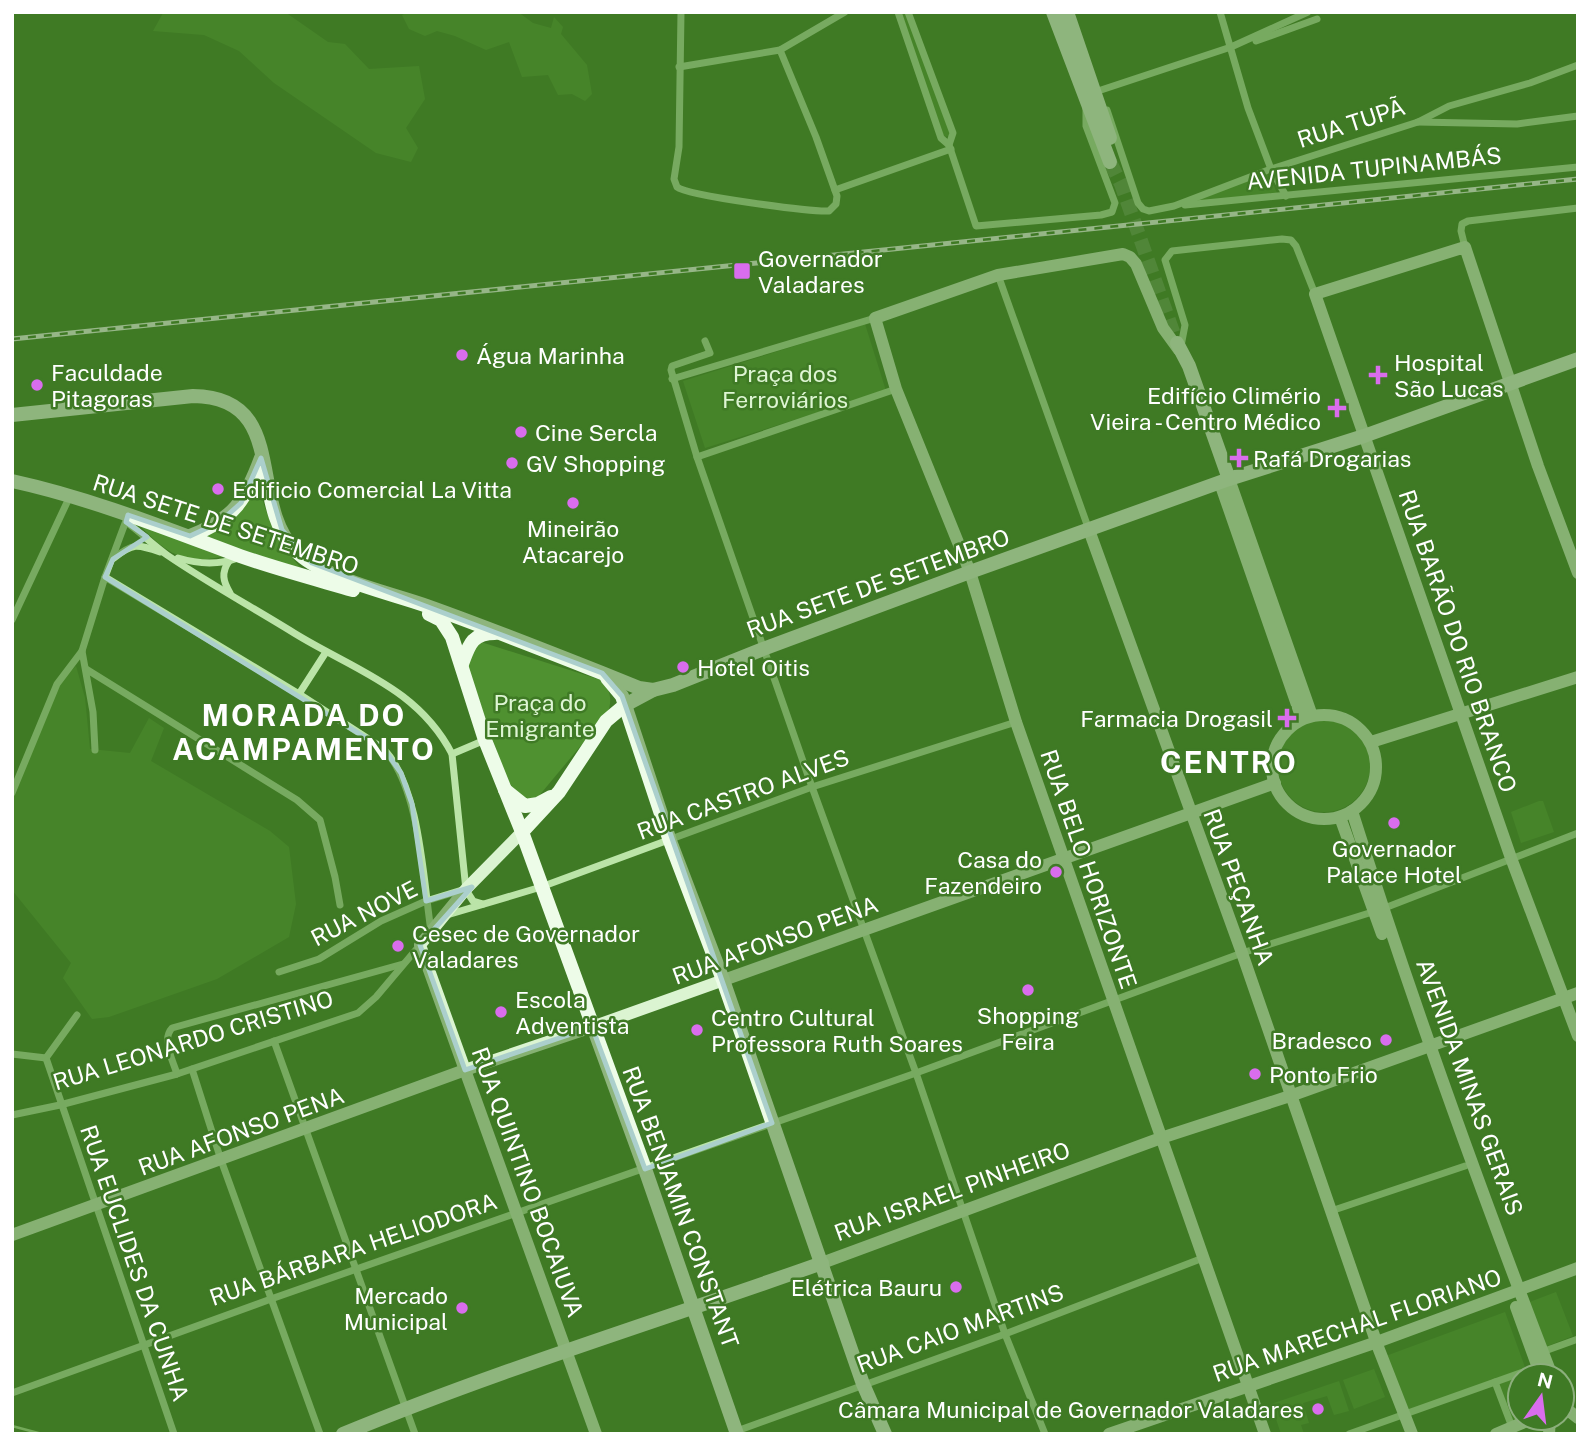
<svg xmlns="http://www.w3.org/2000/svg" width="1590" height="1446" font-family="'Public Sans',sans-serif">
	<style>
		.green { fill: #4f9130 }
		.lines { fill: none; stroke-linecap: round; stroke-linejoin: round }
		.stream { stroke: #b4e49c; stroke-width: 2.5 }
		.primary-tunnel { stroke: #659551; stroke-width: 14; stroke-dasharray: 14 7; stroke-linecap: butt }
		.street { stroke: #bbe4a8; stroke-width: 7 }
		.secondary { stroke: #dbf4d1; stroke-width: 12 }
		.primary { stroke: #edfce8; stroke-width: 14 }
		.rail-casing { stroke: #fff; stroke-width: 5 }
		.rail { stroke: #3f7a25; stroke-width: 2.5; stroke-dasharray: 8; stroke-linecap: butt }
		.marked { fill: none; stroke: #abcfcc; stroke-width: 5; stroke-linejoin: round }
		.poi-dot { fill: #d96ded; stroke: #3f7a25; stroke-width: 2.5 }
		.labels { text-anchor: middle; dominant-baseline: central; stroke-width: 5; stroke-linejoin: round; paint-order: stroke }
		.street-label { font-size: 23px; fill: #fff; stroke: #3f7a25 }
		.poi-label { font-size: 23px; fill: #fff; stroke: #3f7a25; text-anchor: start }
		.park-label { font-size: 23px; fill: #def5d3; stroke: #3f7a25 }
		.district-label { font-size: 30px; font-weight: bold; letter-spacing: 2px; fill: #fff; stroke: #3f7a25 }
	</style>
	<rect width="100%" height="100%" fill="#3f7a25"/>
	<!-- green -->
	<g class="green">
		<polygon points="169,12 285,12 328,42 345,44 369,69 419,66 425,99 406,128 418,148 411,162 376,153 274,83 239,51 204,35 153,31 163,13"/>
		<polygon points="408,12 518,12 533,23 551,28 554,17 563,27 561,34 587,65 592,94 585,101 572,94 558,95 548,75 522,77 509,42 486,50 455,36 437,31 425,36 409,29 402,15"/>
		<polygon points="900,12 906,12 950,134 949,136 944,137"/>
		<polygon points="1268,173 1278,195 1188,203"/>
		<polygon points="865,324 886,391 705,448 683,381"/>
		<path d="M258 479C264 515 278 544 303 570L202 537Z"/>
		<path d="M138 524 225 556C182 566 167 553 138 524Z"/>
		<path d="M481 642 601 680C611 690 612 700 608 713L538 797 523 800 514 791 506 777 467 668 469 652Z"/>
		<polygon points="76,666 85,698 90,749 130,753 149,718 164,728 151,761 270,831 289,847 296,904 289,937 217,979 109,1017 92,1019 63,978 71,963 12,890 12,793 57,684"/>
		<circle cx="1324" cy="766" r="46"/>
		<polygon points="1539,801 1543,801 1554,832 1521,843 1511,812"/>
		<polygon points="1556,1292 1573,1336 1545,1347 1527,1303"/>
		<polygon points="1505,1312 1526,1370 1404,1415 1383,1357"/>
		<polygon points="1374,1369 1385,1397 1354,1409 1343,1380"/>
		<polygon points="1536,1369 1539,1376 1520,1376 1520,1418 1513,1425 1497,1383"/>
		<polygon points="1339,1381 1349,1411 1334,1415 1327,1396 1303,1403 1309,1423 1301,1425 1304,1434 1281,1434 1271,1404"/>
	</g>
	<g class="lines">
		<!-- stream -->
		<polyline class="stream" points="12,1426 42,1434"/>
		<!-- primary-tunnel -->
		<polyline class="primary-tunnel" points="1110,162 1121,184 1177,343"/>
		<!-- street -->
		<g class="street">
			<path d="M681 12 679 147 674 179 677 187C688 196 812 212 829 211L836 204 837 196 816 137 780 50"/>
			<polyline points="898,12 941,138 949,145 976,226 1101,215 1112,212 1115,203 1086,126 1086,109"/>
			<polyline points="908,12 953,133 949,145"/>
			<polyline points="1220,12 1248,108 1271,169 1286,196"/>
			<polyline points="1256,41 1317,19"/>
			<polyline points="679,67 780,50 845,12"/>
			<polyline points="1095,92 1231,47 1308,12"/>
			<polyline points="1107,110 1138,203 1143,209 1149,211 1174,206 1271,169 1418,122 1449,106 1530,83 1578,65"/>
			<polyline points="1418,122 1517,124 1578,116"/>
			<polyline points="835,190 951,149"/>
			<polyline points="1185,205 1578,167"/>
			<polyline points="1465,247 1461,231 1462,224 1468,221 1578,208"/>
			<polyline points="998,275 1089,530"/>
			<polyline points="705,341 710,353 672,366 671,370 697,457 812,787 916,1073 1005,1334 1045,1434"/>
			<polyline points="1181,346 1185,325 1165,260 1172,251 1282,239 1291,240 1296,246 1315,294"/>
			<polyline points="672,379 875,318"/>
			<polyline points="697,457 896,389"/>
			<path d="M126 522C140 532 153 545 167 555 208 583 252 607 294 633 354 670 418 688 452 754L466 890 473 901 483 904"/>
			<path d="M114 558C133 543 137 544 160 552"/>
			<path d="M178 558C198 564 219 565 238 558"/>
			<path d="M229 561C221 573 223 581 230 593"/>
			<path d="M105 577 299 694 384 749C420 788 423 878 431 931"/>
			<polyline points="12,620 70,496"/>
			<polyline points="86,669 297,800 320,820 335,877 340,905"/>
			<polyline points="299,694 326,652"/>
			<polyline points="95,750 93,712 82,651 105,577 127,518"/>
			<polyline points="452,754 485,740"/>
			<polyline points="12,793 57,684 82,651"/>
			<polyline points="447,915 541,887 812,787 1016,722"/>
			<polyline points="279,972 319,959 381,921 426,901 462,890"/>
			<polyline points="274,1041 415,1434"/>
			<polyline points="12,1054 46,1058"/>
			<polyline points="46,1058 174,1434"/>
			<polyline points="46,1058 77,1015"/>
			<polyline points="192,1069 221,1160 320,1434"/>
			<path d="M177 1074C173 1060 161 1040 172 1028L403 964"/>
			<polyline points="12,1115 60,1105 177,1074 358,1013 376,997 420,945"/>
			<polyline points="1331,1211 1465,1166"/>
			<polyline points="1542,1352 1578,1339"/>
			<polyline points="1495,1382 1512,1427"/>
			<polyline points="12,1393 271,1299 916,1073 1242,953 1382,909 1578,833"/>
			<polyline points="734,1432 1005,1334 1203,1258"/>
			<polyline points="1349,1434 1537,1367"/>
		</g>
		<!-- secondary -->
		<g class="secondary">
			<polyline points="1179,350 1163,328 1136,264 1130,257 1123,254 998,275 875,318 896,389 970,572 1016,722 1265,1434"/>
			<polyline points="1229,479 1312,716"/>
			<polyline points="1220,483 1302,719"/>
			<polyline points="1089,530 1242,953 1378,1347 1412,1434"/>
			<polyline points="1578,573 1538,466 1465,247 1315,294 1511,858 1578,1036"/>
			<circle cx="1324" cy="767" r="52"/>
			<polyline points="1371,742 1578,677"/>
			<path d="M1352 811C1412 1002 1480 1189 1552 1376"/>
			<polyline points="1340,817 1382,934"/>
			<polyline points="522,832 466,889 420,945 596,1434"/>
			<polyline points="12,1235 465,1070 592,1027 1275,783"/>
			<polyline points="822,1263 1161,1138 1290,1096 1578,993"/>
			<polyline points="1516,1307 1541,1376"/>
			<polyline points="1564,1407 1578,1418"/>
			<polyline points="1109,1434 1377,1342 1578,1268"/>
			<polyline points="1496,1434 1534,1418"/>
			<polyline points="1549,1434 1550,1418"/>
		</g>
		<!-- primary -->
		<g class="primary">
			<polyline points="1053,12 1110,162"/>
			<polyline points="1067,12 1110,138"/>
			<polyline points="1177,343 1189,366 1229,479"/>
			<path d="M12 415 193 396C290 397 247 502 295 550 323 579 388 592 427 606 486 627 544 650 602 673L639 688 653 690 673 685 763 649 970 572 1229 479 1364 436 1578 359"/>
			<path d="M12 481C90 498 165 528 240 556 277 569 315 579 353 590"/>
			<path d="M190 536C234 519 245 501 261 458"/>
			<polyline points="429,614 441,620 452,637 485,740 522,832 645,1169 737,1434"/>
			<path d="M462 664C469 645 472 633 495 633"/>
			<polyline points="607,678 622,696 670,841 723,980 863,1384 885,1434"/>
			<polyline points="505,790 525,806 538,804 551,797"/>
			<polyline points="522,832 559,792 606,721 625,705 653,690"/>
			<path d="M343 1434C500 1369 662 1320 822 1263"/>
		</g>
		<defs>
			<polyline id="rail" points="12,339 1578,179"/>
		</defs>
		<!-- rail casing -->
		<use href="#rail" class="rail-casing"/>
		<!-- rail -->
		<use href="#rail" class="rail"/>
	</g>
	<!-- marked area -->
	<path d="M0 0H1590V1446H0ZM261 458 282 530 312 563 602 673 622 696 772 1123 645 1169 592 1027 465 1070 420 945 472 887 426 901 412 804 401 773 384 749 105 577 113 559 147 537 126 522 128 515 190 536 220 522 241 503Z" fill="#3f7a25" fill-opacity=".55" fill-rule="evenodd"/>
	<path class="marked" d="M261 458 282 530 312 563 602 673 622 696 772 1123 645 1169 592 1027 465 1070 420 945 472 887 426 901 412 804 401 773 384 749 105 577 113 559 147 537 126 522 128 515 190 536 220 522 241 503Z"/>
	<!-- markers -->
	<g class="poi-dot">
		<rect x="733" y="262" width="18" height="18" rx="3.5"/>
		<circle cx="462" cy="355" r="7"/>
		<path d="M1374.5 364.5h7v7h7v7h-7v7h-7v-7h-7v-7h7z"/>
		<circle cx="37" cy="385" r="7"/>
		<path d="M1333.5 397.5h7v7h7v7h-7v7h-7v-7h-7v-7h7z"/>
		<circle cx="521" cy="432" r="7"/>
		<path d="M1235.5 447.5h7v7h7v7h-7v7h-7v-7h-7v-7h7z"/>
		<circle cx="512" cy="463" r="7"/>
		<circle cx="218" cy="489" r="7"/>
		<circle cx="573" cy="503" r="7"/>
		<circle cx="683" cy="667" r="7"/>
		<path d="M1283.5 707.5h7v7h7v7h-7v7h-7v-7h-7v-7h7z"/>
		<circle cx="1394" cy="823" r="7"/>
		<circle cx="1056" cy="872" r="7"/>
		<circle cx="398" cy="946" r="7"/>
		<circle cx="1028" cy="990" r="7"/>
		<circle cx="501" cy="1012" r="7"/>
		<circle cx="697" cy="1030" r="7"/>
		<circle cx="1386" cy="1040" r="7"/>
		<circle cx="1255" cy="1074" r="7"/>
		<circle cx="956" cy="1287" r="7"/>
		<circle cx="462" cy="1308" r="7"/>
		<circle cx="1318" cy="1409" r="7"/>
	</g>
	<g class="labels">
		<!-- street labels -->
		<g class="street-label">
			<text transform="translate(1351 123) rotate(-18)">RUA TUPÃ</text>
			<text transform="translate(1374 168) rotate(-6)">AVENIDA TUPINAMBÁS</text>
			<text transform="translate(226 524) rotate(18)">RUA SETE DE SETEMBRO</text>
			<text transform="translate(878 583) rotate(-20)">RUA SETE DE SETEMBRO</text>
			<text transform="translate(1458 641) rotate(71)">RUA BARÃO DO RIO BRANCO</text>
			<text transform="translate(743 794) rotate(-20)">RUA CASTRO ALVES</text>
			<text transform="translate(1089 869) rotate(71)">RUA BELO HORIZONTE</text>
			<text transform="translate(1239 887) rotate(70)">RUA PEÇANHA</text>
			<text transform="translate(364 913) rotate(-27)">RUA NOVE</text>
			<text transform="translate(775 940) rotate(-20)">RUA AFONSO PENA</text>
			<text transform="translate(193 1040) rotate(-17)">RUA LEONARDO CRISTINO</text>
			<text transform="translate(1470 1087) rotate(70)">AVENIDA MINAS GERAIS</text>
			<text transform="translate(241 1131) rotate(-20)">RUA AFONSO PENA</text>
			<text transform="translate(528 1182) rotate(70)">RUA QUINTINO BOCAIUVA</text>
			<text transform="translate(952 1191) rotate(-20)">RUA ISRAEL PINHEIRO</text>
			<text transform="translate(681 1207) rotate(70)">RUA BENJAMIN CONSTANT</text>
			<text transform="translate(353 1249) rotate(-19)">RUA BÁRBARA HELIODORA</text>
			<text transform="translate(135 1263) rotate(71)">RUA EUCLIDES DA CUNHA</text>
			<text transform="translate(1357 1325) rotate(-19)">RUA MARECHAL FLORIANO</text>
			<text transform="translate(960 1328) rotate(-20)">RUA CAIO MARTINS</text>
		</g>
		<!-- poi labels -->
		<g class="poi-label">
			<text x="758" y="258">Governador<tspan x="758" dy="26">Valadares</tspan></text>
			<text x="476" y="355">Água Marinha</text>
			<text x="1394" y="362">Hospital<tspan x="1394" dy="26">São Lucas</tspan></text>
			<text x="51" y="372">Faculdade<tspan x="51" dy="26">Pitagoras</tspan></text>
			<text x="1321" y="395" text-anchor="end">Edifício Climério<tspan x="1321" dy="26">Vieira - Centro Médico</tspan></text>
			<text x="535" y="432">Cine Sercla</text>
			<text x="1253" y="458">Rafá Drogarias</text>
			<text x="526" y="463">GV Shopping</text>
			<text x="232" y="489">Edificio Comercial La Vitta</text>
			<text x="573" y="528" text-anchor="middle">Mineirão<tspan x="573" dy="26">Atacarejo</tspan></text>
			<text x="697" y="667">Hotel Oitis</text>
			<text x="1273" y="718" text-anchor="end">Farmacia Drogasil</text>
			<text x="1394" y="848" text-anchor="middle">Governador<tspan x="1394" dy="26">Palace Hotel</tspan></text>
			<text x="1042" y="859" text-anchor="end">Casa do<tspan x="1042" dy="26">Fazendeiro</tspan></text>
			<text x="412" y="933">Cesec de Governador<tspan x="412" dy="26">Valadares</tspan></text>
			<text x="515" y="999">Escola<tspan x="515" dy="26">Adventista</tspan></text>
			<text x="1028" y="1015" text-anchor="middle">Shopping<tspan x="1028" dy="26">Feira</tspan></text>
			<text x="711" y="1017">Centro Cultural<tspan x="711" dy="26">Professora Ruth Soares</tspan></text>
			<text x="1372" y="1040" text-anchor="end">Bradesco</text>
			<text x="1269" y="1074">Ponto Frio</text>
			<text x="942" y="1287" text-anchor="end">Elétrica Bauru</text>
			<text x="448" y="1295" text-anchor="end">Mercado<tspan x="448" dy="26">Municipal</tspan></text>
			<text x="1304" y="1409" text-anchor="end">Câmara Municipal de Governador Valadares</text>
		</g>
		<!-- park labels -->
		<g class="park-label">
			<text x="785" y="373">Praça dos<tspan x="785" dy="26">Ferroviários</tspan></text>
			<text x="540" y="702">Praça do<tspan x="540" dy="26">Emigrante</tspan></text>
		</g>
		<!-- district labels -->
		<g class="district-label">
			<text x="304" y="715">MORADA DO<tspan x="304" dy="34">ACAMPAMENTO</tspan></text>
			<text x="1229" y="762">CENTRO</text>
		</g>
	</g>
	<!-- border -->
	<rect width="1590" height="1446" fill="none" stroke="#ffffff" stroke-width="28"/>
	<!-- north arrow -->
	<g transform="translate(1541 1397) rotate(14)"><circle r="33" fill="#3f7a25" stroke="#8caf7c" stroke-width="2"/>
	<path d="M0-5L12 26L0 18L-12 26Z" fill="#d96ded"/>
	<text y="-10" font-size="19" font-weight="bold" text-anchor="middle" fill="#ffffff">N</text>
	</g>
</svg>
